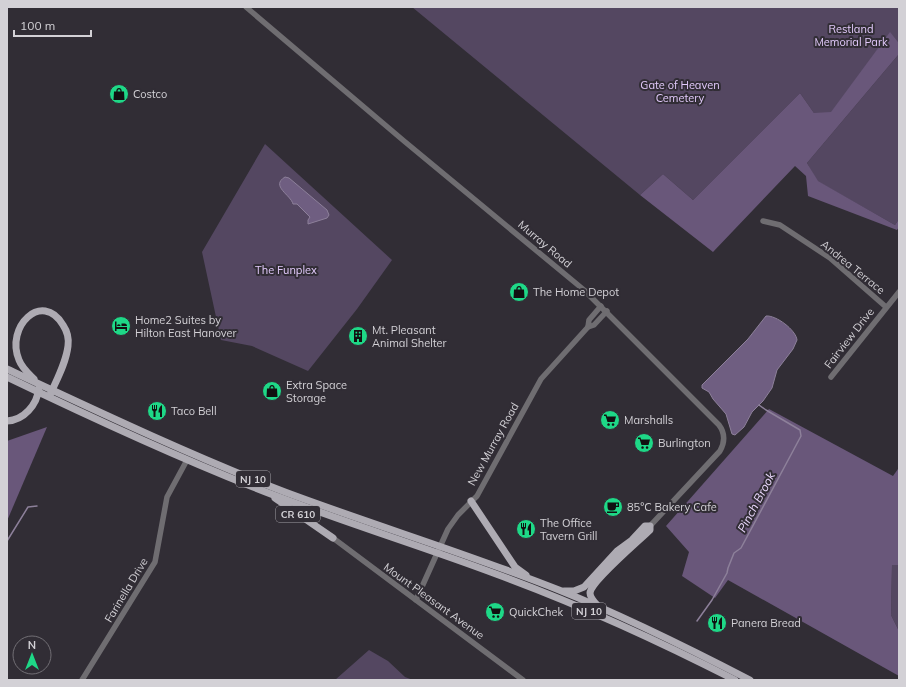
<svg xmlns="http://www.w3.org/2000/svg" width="906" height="687" font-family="Mulish,sans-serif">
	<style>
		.green { fill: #544761 }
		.forest { fill: #69577a }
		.water { fill: #6f5e81; stroke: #8d809a }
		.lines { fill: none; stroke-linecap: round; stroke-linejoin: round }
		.stream { stroke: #8d809a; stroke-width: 1.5 }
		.minor { stroke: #6f6d71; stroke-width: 5.5 }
		.major { stroke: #aeabb3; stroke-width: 7 }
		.labels { text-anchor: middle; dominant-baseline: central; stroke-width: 4; stroke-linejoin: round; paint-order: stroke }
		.shield { fill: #312d35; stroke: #a2a0a6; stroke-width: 1 }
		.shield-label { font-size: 10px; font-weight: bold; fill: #d3d1d6 }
		.park-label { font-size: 11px; fill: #e1c9fa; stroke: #312d35 }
		.poi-label { font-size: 11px; fill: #d3d1d6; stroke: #312d35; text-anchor: start }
		.street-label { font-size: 11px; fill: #d3d1d6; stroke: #312d35 }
		.water-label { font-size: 12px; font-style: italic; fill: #ead8fd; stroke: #312d35 }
	</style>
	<rect width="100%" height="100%" fill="#312d35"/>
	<!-- green -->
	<g class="green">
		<polygon points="412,7 899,7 899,43 890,33 831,113 814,113 800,93 693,200 663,174 640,195"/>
		<polygon points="899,54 899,219 895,225 817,181 807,163"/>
		<polygon points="265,144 392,260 357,309 308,371 252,346 221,340 202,252"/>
		<polygon points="892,565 899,565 899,631 891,615"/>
		<polygon points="369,650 388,661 405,677 413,680 335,680"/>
	</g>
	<!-- forest -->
	<g class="forest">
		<polygon points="890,32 899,43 899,54 807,163 818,181 895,225 899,219 899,227 897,230 808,196 806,176 795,166 713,252 640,195 663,174 693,200 800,93 814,113 831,112"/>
		<polygon points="769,409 893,476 898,469 899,469 899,565 892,565 891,615 899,631 899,676 728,580 715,598 682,576 689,552 666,526"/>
		<polygon points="47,427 7,521 7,441"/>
	</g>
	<!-- water -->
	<g class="water">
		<path d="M285 177 289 178 327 210 329 215 327 218 308 224V220L310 217 297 204H293C291 195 270 186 285 177Z"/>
		<path d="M766 316C776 315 796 330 797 340L793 349 777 370 772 388 763 401 752 412 744 427 735 435 732 434 726 414 713 399 709 392 702 388V385L748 339Z"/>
	</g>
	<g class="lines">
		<!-- stream -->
		<g class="stream">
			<polyline points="7,541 28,507 37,506"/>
			<polyline points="697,621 712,600 727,573 728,568 734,553 741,548 801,436 800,430 766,410 759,405"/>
		</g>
		<!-- minor -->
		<g class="minor">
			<path d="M246 7 404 141 584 290 719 425C725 433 725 442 720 451L650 526"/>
			<polyline points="763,221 780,225 830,258 886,307"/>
			<polyline points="588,327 594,325 607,311"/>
			<polyline points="831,377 899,292"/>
			<polyline points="333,538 523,680"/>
			<polyline points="416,600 448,529 458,515 477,496 541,379 588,327 589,320 601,306"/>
			<polyline points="82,680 155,562 167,497 187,460"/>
		</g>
		<!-- major -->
		<g class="major">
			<path d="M7 369C99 412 190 455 285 492 376 526 469 554 559 590 624 616 688 648 750 680"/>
			<path d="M7 377C88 416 170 454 253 487 333 519 416 544 496 574 578 604 657 640 735 680"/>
			<path d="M34 379C28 373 22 368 19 360 5 327 42 290 63 325 67 331 69 339 68 346 66 363 57 379 50 395"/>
			<path d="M7 421C24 420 37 405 39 388"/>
			<polyline points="275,498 333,538"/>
			<polyline points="471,501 515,567 526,575"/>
			<path d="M564 591H574L584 587 617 551 632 540 645 526H650V530C640 540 591 581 590 593 590 598 595 603 598 606"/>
		</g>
	</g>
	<!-- icons -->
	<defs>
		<symbol id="shop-disc" viewBox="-11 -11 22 22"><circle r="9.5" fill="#1ed887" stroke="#312d35"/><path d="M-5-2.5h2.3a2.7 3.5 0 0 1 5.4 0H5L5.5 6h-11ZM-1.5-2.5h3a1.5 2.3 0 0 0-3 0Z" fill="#111"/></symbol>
		<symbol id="hotel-disc" viewBox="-11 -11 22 22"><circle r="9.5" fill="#1ed887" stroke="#312d35"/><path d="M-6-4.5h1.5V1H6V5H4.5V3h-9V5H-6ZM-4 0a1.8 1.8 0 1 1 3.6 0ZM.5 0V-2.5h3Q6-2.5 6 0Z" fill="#111"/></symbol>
		<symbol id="building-disc" viewBox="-11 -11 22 22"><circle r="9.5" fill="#1ed887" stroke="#312d35"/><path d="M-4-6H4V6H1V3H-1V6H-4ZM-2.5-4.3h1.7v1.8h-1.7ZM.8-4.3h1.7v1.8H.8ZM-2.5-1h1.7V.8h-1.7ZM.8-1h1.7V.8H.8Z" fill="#111"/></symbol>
		<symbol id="restaurant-disc" viewBox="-11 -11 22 22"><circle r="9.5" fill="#1ed887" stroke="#312d35"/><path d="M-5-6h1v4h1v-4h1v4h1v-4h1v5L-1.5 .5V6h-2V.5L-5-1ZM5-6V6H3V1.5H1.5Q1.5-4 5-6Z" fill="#111"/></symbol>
		<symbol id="supermarket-disc" viewBox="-11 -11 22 22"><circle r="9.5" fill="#1ed887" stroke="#312d35"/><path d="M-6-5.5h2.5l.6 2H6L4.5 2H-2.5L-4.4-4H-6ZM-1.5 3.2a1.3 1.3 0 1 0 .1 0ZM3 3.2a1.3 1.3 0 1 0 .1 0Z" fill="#111"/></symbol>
		<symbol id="cafe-disc" viewBox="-11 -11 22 22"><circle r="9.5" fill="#1ed887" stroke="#312d35"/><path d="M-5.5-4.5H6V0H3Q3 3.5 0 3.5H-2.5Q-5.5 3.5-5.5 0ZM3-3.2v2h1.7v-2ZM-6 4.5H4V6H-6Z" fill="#111"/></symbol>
	</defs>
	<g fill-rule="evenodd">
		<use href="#shop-disc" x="108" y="83" width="22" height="22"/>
		<use href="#shop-disc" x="508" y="281" width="22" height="22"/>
		<use href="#hotel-disc" x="110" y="315" width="22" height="22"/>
		<use href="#building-disc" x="347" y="325" width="22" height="22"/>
		<use href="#shop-disc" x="261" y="380" width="22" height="22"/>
		<use href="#restaurant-disc" x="146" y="400" width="22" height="22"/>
		<use href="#supermarket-disc" x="599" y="409" width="22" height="22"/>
		<use href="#supermarket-disc" x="633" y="432" width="22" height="22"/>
		<use href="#cafe-disc" x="602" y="496" width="22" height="22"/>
		<use href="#restaurant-disc" x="515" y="518" width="22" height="22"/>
		<use href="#supermarket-disc" x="484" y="601" width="22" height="22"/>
		<use href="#restaurant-disc" x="706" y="612" width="22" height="22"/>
	</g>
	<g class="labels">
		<!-- shield labels -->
		<g class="shield">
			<rect x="236" y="471" width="34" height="16" rx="3"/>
			<rect x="276" y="506" width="44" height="16" rx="3"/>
			<rect x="572" y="603" width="34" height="16" rx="3"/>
		</g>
		<g class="shield-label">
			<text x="253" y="479">NJ 10</text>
			<text x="298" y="514">CR 610</text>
			<text x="589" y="611">NJ 10</text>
		</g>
		<!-- park labels -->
		<g class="park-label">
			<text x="851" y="29">Restland<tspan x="851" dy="13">Memorial Park</tspan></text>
			<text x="680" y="85">Gate of Heaven<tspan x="680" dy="13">Cemetery</tspan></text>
			<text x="286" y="270">The Funplex</text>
		</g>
		<!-- poi labels -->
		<g class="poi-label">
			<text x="133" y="94">Costco</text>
			<text x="533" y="292">The Home Depot</text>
			<text x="135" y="320">Home2 Suites by<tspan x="135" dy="13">Hilton East Hanover</tspan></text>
			<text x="372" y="330">Mt. Pleasant<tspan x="372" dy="13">Animal Shelter</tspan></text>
			<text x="286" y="385">Extra Space<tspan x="286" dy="13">Storage</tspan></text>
			<text x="171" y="411">Taco Bell</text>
			<text x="624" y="420">Marshalls</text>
			<text x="658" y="443">Burlington</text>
			<text x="627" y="507">85°C Bakery Cafe</text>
			<text x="540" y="523">The Office<tspan x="540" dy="13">Tavern Grill</tspan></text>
			<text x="509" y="612">QuickChek</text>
			<text x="731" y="623">Panera Bread</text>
		</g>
		<!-- street labels -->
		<g class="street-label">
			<text transform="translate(545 244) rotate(40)">Murray Road</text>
			<text transform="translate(853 267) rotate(39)">Andrea Terrace</text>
			<text transform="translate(849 338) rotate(-52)">Fairview Drive</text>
			<text transform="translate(493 444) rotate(-61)">New Murray Road</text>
			<text transform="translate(126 590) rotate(-59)">Farinella Drive</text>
			<text transform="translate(434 601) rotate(36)">Mount Pleasant Avenue</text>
		</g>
		<!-- water labels -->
		<g class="water-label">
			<text transform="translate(756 502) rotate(-62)">Pinch Brook</text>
		</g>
	</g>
	<!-- border -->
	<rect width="906" height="687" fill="none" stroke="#d3d1d6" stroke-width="16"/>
	<!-- north arrow -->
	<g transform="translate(32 655)"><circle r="19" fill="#312d35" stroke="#726f75"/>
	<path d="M0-3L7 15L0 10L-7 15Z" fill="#1ed887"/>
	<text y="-6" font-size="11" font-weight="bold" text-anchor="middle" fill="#d3d1d6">N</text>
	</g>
	<!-- scale -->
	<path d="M14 30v6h77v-6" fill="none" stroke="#d3d1d6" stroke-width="2"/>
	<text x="20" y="30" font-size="12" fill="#d3d1d6" stroke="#312d35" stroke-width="3" paint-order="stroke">100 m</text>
</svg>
